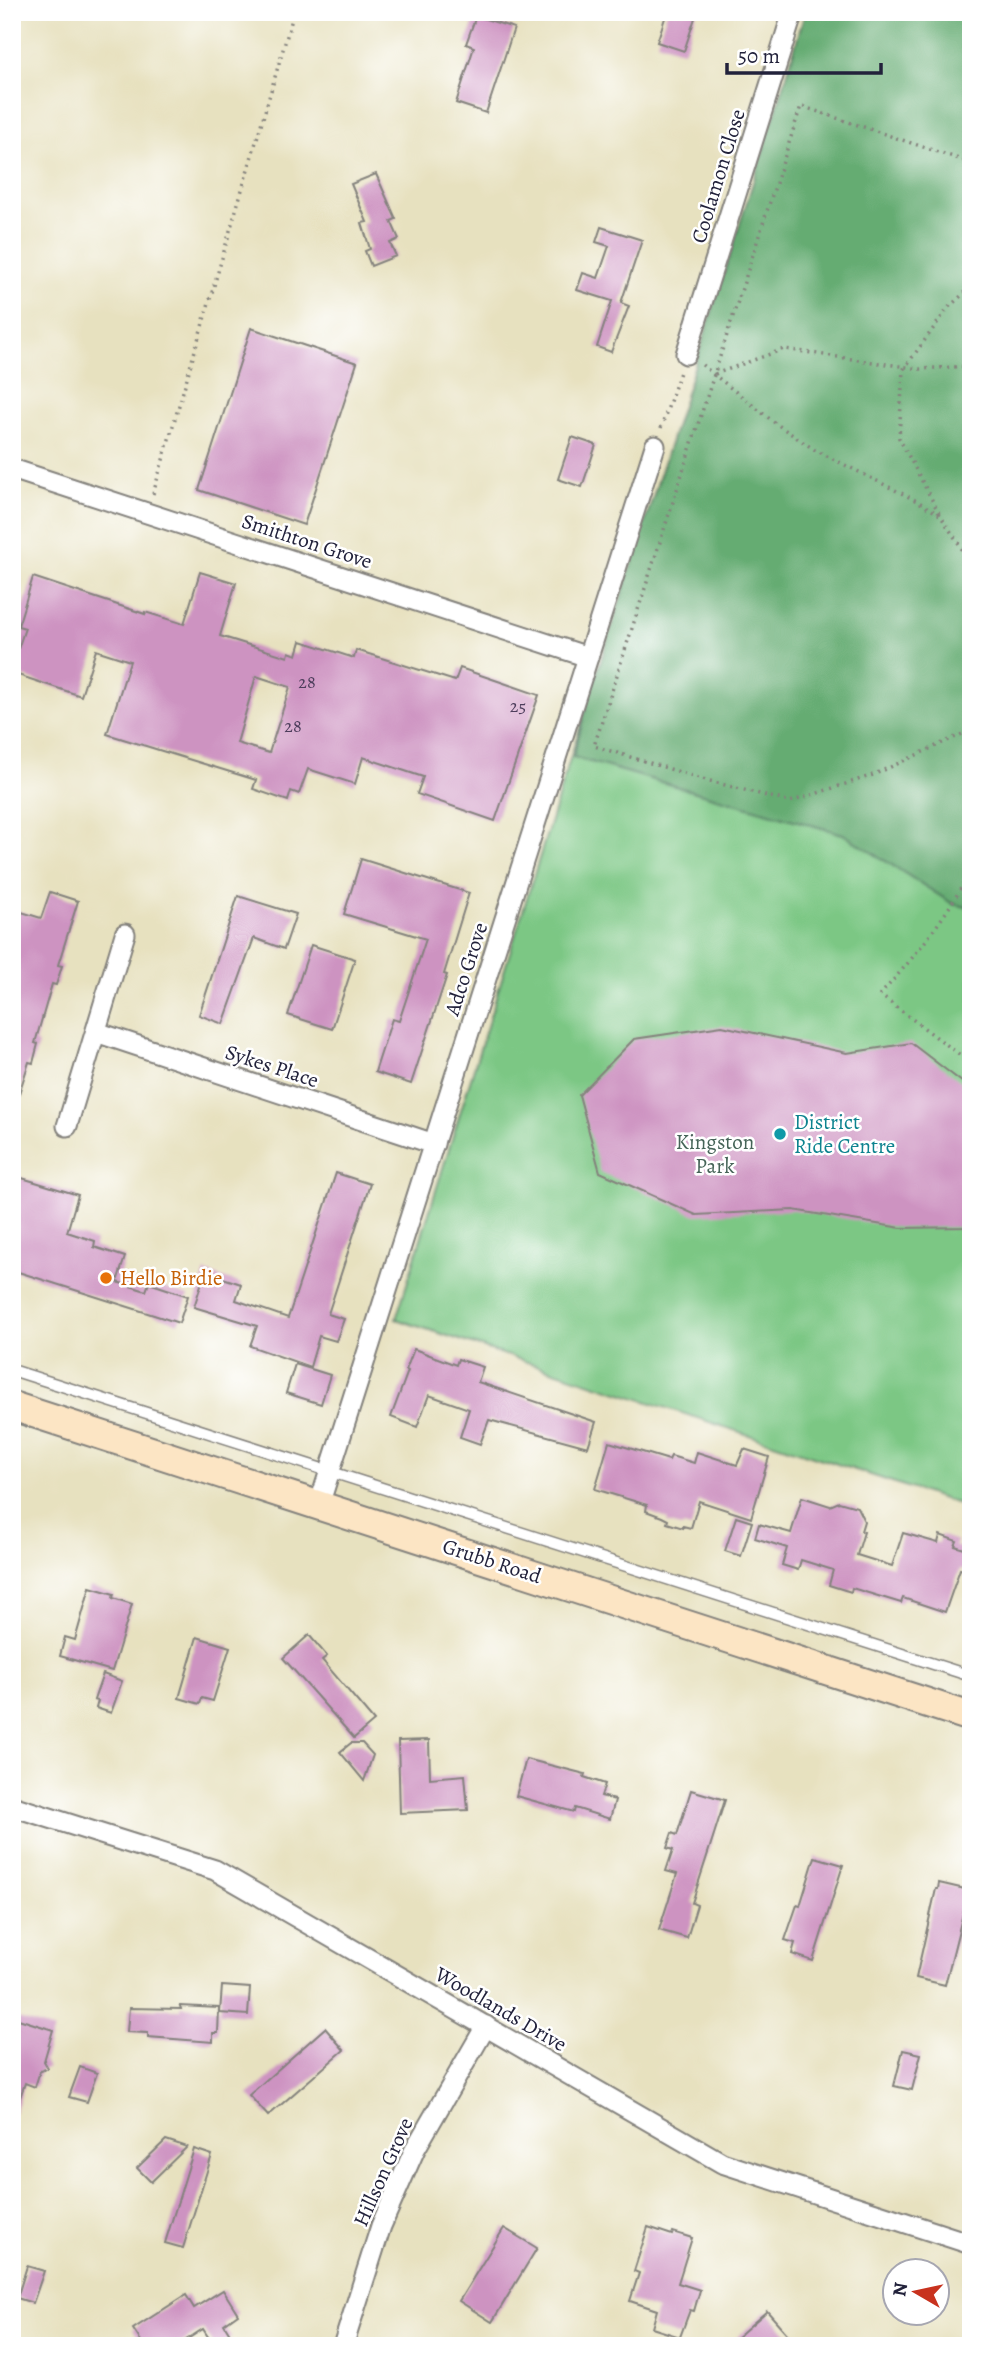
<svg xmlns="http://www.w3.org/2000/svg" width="983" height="2358" font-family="Alegreya,serif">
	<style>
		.green { fill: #7cc784; stroke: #4f7460; stroke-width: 2 }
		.forest { fill: #65ac72; stroke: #446756; stroke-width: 2 }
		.building { fill: #cd93c1; fill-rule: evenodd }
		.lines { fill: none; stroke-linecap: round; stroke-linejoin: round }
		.lane-casing { stroke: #84827d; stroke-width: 13 }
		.street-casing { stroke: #84827d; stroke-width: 23 }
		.secondary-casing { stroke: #84827d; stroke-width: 32 }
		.path { stroke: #84827d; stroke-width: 3.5; stroke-dasharray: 2 5; stroke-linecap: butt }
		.lane { stroke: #fff; stroke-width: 10 }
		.street { stroke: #fff; stroke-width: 19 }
		.secondary { stroke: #fce5c4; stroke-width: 28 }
		.culture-dot { fill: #0f9aa8; stroke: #fff; stroke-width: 2.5 }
		.food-dot { fill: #e8710a; stroke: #fff; stroke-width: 2.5 }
		.labels { text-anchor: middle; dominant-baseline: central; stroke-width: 5; stroke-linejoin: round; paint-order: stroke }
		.number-label { font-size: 18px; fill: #4d3e5c }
		.street-label { font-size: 21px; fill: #22223b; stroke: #fff }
		.culture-label { font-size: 21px; fill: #0d838f; stroke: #fff; text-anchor: start }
		.park-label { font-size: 21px; fill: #466458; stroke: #fff }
		.food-label { font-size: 21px; fill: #c56008; stroke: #fff; text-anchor: start }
	</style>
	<rect width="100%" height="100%" fill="#fff"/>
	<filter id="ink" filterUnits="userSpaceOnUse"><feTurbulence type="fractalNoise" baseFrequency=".0143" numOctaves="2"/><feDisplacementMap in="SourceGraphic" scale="14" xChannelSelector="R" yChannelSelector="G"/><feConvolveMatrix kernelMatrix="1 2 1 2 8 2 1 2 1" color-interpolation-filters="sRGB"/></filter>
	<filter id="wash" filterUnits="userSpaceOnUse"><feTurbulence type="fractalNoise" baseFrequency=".00686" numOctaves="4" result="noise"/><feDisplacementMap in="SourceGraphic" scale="28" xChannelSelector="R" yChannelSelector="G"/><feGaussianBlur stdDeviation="1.57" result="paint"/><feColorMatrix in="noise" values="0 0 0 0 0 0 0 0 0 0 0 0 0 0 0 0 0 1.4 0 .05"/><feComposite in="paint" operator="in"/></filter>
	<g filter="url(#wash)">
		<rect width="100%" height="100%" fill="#e7e1bf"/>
		<!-- green -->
		<polygon class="green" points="971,146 971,1508 396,1319 589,698 697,362"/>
		<!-- forest -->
		<polygon class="forest" points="805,12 971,12 971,908 953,904 843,834 573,757 589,698 784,85"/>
		<g id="blocks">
			<!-- building -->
			<g class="building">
				<polygon points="667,12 697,12 684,51 657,42"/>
				<polygon points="476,16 514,28 486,113 456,103 474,47 466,44"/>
				<polygon points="376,174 396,219 391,221 399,239 390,243 396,256 371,266 365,251 370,249 362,223 367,222 351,184"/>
				<polygon points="601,227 642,240 621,303 629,306 611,352 597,347 612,301 577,290 583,273 598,278 609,246 596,242"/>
				<polygon points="251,328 357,363 304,525 199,490"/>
				<polygon points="572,437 596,445 582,487 558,479"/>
				<path d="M200 572 236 583 220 636 288 657 289 652 297 655 301 641 354 658 356 650 455 681 460 668 539 695 495 821 417 794 423 777 363 757 355 784 308 769 299 794 291 791 288 801 253 789 256 780 107 734 130 661 96 650 81 696 12 673V667L25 628 18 626 33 577 145 614V612L184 624ZM256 676 290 687 269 753 237 743Z"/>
				<polygon points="361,859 469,893 444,974 447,975 411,1084 375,1072 392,1019 399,1021 426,939 344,914"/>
				<polygon points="50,892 78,901 58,965 62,966 56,985 52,984 35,1043 38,1044 33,1063 29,1062 16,1103 12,1103 12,909 41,918"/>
				<polygon points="238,896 296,914 284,949 254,938 223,1024 199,1015"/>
				<polygon points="311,945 355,959 332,1029 288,1015"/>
				<polygon points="722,1026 847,1053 911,1043 971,1089 971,1227 901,1228 793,1210 696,1215 600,1172 579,1095 634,1039"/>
				<polygon points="336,1173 370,1184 328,1314 344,1319 336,1341 319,1336 310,1367 250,1346 257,1326 194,1307 205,1272 241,1284 236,1300 288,1318"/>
				<polygon points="12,1175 78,1195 67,1232 95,1241 94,1247 125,1257 117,1282 146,1291 149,1283 188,1296 179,1323 12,1270"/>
				<polygon points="414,1349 456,1365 458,1359 483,1367 478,1382 596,1422 588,1447 489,1420 480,1444 460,1437 469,1409 429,1395 417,1427 391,1417 408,1371 406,1370"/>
				<polygon points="295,1364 330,1375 321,1404 286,1393"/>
				<polygon points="609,1442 669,1460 671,1456 694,1463 697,1452 737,1465 744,1449 769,1457 751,1518 699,1501 691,1528 683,1526 683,1528 667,1523 668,1520 662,1517 646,1511 647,1505 595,1489"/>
				<polygon points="802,1497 830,1506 839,1502 857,1507 864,1521 861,1531 864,1532 857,1555 892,1566 903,1533 938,1543 940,1535 957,1541 955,1546 971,1551 971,1572 960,1569 945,1612 903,1598 901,1603 852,1588 851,1592 829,1585 833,1570 801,1560 798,1570 782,1565 787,1548 755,1538 759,1524 791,1533"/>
				<polygon points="736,1517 752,1522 741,1556 725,1551"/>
				<polygon points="90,1587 114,1594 113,1598 132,1604 112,1671 60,1656 65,1637 75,1640"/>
				<polygon points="309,1635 327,1656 322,1660 374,1721 354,1738 283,1658"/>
				<polygon points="197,1637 230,1647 213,1701 202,1698 200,1704 179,1698"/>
				<polygon points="103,1674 122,1681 111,1713 96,1708 98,1701 94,1700"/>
				<polygon points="429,1740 430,1778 465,1775 468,1810 400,1813 398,1741"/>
				<polygon points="351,1743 362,1743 373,1755 364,1781 340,1752"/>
				<polygon points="526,1759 585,1774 584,1777 605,1784 601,1796 615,1800 610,1819 575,1808 574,1812 516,1796"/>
				<polygon points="691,1790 725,1800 692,1903 697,1905 687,1938 659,1930 677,1874 666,1871 673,1850 667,1848 672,1833 677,1835"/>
				<polygon points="815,1857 843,1865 813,1961 792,1954 795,1943 785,1940 797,1905 800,1906"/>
				<polygon points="939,1883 969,1890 945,1985 916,1978 936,1889 938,1889"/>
				<polygon points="222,1986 250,1988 248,2015 220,2013"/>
				<polygon points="180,2006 219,2008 218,2033 213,2033 213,2042 148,2037 148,2033 127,2032 129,2008 181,2009"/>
				<polygon points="12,2017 53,2030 44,2061 48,2068 40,2071 35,2087 25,2083 15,2112 12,2112"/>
				<polygon points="325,2028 344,2050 268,2116 249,2095"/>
				<polygon points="903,2050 921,2054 912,2090 894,2086"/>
				<polygon points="80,2067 97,2073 87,2102 69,2097"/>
				<polygon points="166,2140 187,2147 151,2182 137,2168"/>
				<polygon points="194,2149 212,2155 183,2248 165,2243"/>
				<polygon points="648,2227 672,2235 673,2232 692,2238 678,2283 700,2290 694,2311 690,2310 680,2337 652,2328 657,2310 630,2301 639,2273 634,2271"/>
				<polygon points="504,2228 537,2248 492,2322 459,2301"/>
				<polygon points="27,2266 44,2271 33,2303 17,2298"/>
				<polygon points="223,2290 238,2314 224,2324 232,2337 219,2346 214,2346 203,2329 177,2346 144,2346 133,2329 186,2295 194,2308"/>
				<polygon points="767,2311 798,2346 727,2346"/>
			</g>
		</g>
	</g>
	<g filter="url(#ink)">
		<use href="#blocks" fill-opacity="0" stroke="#84827d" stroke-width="2"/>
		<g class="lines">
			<defs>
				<polyline id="lane" points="12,1370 971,1676"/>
				<g id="street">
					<polyline points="686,354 793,12"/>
					<polyline points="12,469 588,657"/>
					<polyline points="96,1032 434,1144"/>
					<polyline points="67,1126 125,934"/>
					<polyline points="319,1505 655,446"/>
					<polyline points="12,1806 215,1870 722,2163 971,2244"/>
					<polyline points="343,2346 381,2226 415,2149 486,2026"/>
				</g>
				<polyline id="secondary" points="12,1406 971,1717"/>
			</defs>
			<!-- lane casing -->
			<use href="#lane" class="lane-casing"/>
			<!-- street casing -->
			<use href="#street" class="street-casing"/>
			<!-- secondary casing -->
			<use href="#secondary" class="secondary-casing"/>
			<!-- path -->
			<g class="path">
				<polyline points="971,163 801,106 594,746 706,780 790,802 873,775 971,730"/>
				<polyline points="702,365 775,423 815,450 917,501 940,515 961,547 971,570"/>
				<polyline points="715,374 784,349 920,369 971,366"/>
				<polyline points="661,428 680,372"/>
				<polyline points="153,494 294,12"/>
				<polyline points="939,513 899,438 903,370 949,307 971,287"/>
				<path d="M971 870C945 919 917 954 880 995L971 1063"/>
			</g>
			<!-- lane -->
			<use href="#lane" class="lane"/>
			<!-- street -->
			<use href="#street" class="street"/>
			<!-- secondary -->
			<use href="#secondary" class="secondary"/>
		</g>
	</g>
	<!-- markers -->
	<circle class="culture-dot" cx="780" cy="1134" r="7"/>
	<circle class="food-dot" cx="106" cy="1278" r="7"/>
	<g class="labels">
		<!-- number labels -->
		<g class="number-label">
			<text x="307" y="682">28</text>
			<text x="518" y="706">25</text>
			<text x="293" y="726">28</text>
		</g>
		<!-- street labels -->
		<g class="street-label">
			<text transform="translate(718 176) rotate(-73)">Coolamon Close</text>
			<text transform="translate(307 541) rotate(18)">Smithton Grove</text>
			<text transform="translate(466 969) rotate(-72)">Adco Grove</text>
			<text transform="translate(272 1066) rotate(18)">Sykes Place</text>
			<text transform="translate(492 1561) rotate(18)">Grubb Road</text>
			<text transform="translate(501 2009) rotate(30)">Woodlands Drive</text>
			<text transform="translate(383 2172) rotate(-66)">Hillson Grove</text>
		</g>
		<!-- culture labels -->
		<g class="culture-label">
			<text x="794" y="1122">District<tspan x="794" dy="24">Ride Centre</tspan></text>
		</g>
		<!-- park labels -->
		<g class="park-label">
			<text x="715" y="1142">Kingston<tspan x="715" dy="24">Park</tspan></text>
		</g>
		<!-- food labels -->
		<g class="food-label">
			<text x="120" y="1278">Hello Birdie</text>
		</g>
	</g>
	<!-- margin -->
	<rect width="983" height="2358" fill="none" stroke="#fff" stroke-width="42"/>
	<!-- north arrow -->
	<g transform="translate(916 2292) rotate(279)"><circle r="33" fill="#ffffff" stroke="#a7a7b1" stroke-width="2"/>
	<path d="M0-5L12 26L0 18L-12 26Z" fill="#c8321e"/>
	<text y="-10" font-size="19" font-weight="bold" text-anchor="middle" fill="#22223b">N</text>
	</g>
	<!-- scale -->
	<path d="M727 63v10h154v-10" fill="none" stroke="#22223b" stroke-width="3.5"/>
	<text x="738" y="63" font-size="21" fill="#22223b" stroke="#ffffff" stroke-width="5" paint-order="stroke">50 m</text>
</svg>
